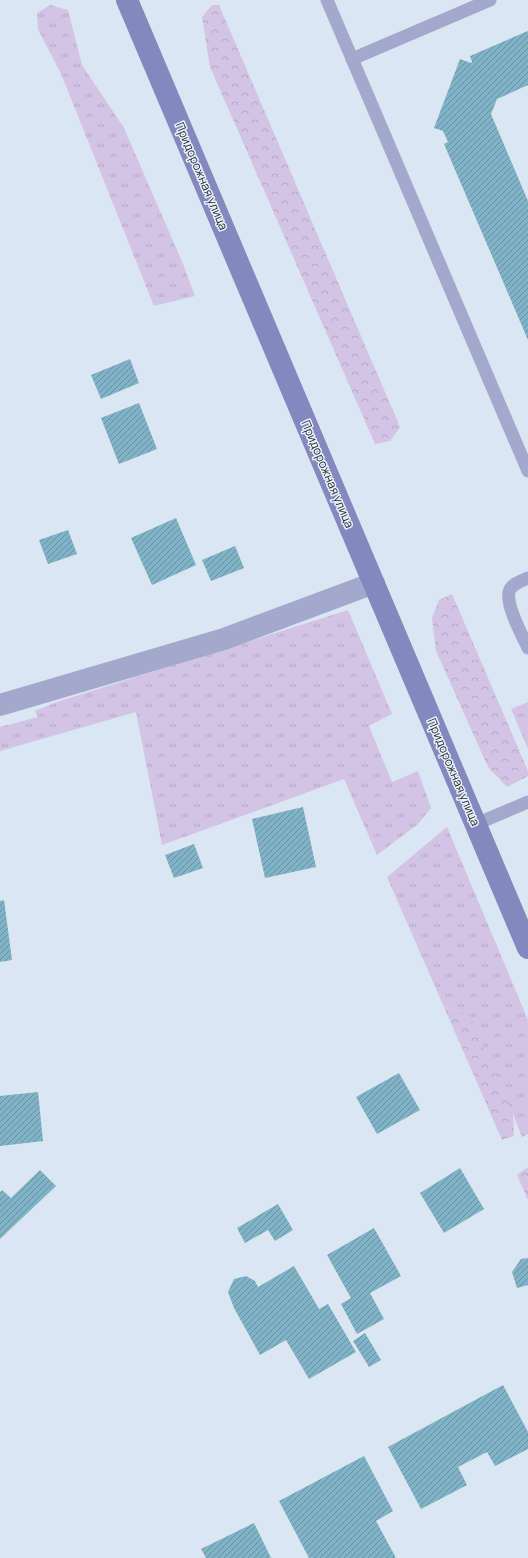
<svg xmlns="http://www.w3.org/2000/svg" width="528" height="1558" font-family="Manrope,sans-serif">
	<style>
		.grass { fill: url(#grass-tufts) }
		.forest { fill: url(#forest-crowns) }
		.building { fill: url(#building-hatch) }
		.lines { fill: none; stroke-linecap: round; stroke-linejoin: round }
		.service { stroke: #a3a8cd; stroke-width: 13 }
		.minor { stroke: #a3a8cd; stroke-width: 22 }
		.secondary { stroke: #8389bf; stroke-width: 22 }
		.labels { text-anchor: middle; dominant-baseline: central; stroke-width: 3; stroke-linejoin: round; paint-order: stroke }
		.street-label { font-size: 12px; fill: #24292d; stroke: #eaf3fd }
	</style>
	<defs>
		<pattern id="grass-tufts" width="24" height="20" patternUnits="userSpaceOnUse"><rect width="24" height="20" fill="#d3c3e5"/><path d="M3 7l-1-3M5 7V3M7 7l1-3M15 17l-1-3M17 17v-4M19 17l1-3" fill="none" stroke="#b5a8c5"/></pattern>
		<pattern id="forest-crowns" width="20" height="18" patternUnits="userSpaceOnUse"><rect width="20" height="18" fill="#d3c3e5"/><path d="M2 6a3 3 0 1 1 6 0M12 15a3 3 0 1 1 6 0" fill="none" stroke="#b5a8c5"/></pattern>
		<pattern id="building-hatch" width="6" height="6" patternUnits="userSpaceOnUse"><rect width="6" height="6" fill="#80b3c5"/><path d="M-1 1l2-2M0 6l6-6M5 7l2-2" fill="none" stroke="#6992a0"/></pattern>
	</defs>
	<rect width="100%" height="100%" fill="#dbe6f3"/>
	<!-- grass -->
	<g class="grass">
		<polygon points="50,5 68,10 82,65 124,128 183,264 195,296 154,306 62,76 38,29 37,13"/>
		<polygon points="348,610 392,714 369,726 392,782 418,771 431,808 418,824 377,855 344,779 162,845 136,712 0,751 0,727 38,717 35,711 57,702"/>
		<polygon points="528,702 528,749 511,709"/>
		<polygon points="447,827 528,1020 528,1134 522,1137 513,1114 457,1010 444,1007 387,877"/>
	</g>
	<!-- forest -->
	<g class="forest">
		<polygon points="212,5 219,5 400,427 390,441 375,444 210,67 202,17"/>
		<polygon points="452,594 528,771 528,776 507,787 488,767 436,651 432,618 439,600"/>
		<polygon points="444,1007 457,1010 470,1016 513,1114 514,1136 502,1140"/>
		<polygon points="528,1167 528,1200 517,1175"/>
	</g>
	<!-- building -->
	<g class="building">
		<polygon points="528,31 528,85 497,99 491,114 528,201 528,340 444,144 448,142 443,131 434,128 460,59 471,63 472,62 470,56"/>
		<polygon points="130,359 139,383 101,399 91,375"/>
		<polygon points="139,403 157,449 119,464 101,418"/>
		<polygon points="176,518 196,565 152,585 131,538"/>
		<polygon points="68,530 77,554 48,564 39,540"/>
		<polygon points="235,546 244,568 211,581 202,560"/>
		<polygon points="303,807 316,867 265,878 252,819"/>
		<polygon points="194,844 203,868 174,878 165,855"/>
		<polygon points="4,900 12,960 0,962 0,901"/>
		<polygon points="399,1073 420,1110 377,1134 356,1097"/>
		<polygon points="38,1092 43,1141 0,1146 0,1096"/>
		<polygon points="460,1168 484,1209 444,1233 420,1193"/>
		<polygon points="40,1170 56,1186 0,1239 0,1192 2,1190 11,1198"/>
		<polygon points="278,1204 293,1230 275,1241 268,1230 245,1243 237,1228"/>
		<polygon points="374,1228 401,1276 370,1293 384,1319 357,1334 341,1304 351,1298 327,1255"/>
		<polygon points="528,1258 528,1285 517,1288 512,1272 521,1259"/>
		<polygon points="294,1266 319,1309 328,1304 356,1352 309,1379 286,1340 260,1355 234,1308 228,1292 234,1279 246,1276 255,1281 258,1287"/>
		<polygon points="365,1333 381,1360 369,1367 353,1341"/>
		<polygon points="503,1385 528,1432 528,1449 495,1466 487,1452 458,1467 467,1485 421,1509 388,1447"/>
		<polygon points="364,1456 393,1511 376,1521 396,1558 309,1558 279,1501"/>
		<polygon points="254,1523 271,1558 206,1558 201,1549"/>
	</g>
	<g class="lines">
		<!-- service -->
		<g class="service">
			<polyline points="327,0 528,471"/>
			<polyline points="352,59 490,0"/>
			<path d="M528 578C521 581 511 584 509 592 506 606 522 635 528 648"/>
			<polyline points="476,824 528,802"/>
		</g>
		<!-- minor -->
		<polyline class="minor" points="0,705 224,639 374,583"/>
		<!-- secondary -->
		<polyline class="secondary" points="127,0 528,948"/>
	</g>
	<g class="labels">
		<!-- street labels -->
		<g class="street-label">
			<text transform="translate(202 176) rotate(67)">Придорожная улица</text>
			<text transform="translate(328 474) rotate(67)">Придорожная улица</text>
			<text transform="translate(454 772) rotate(67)">Придорожная улица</text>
		</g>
	</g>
</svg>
